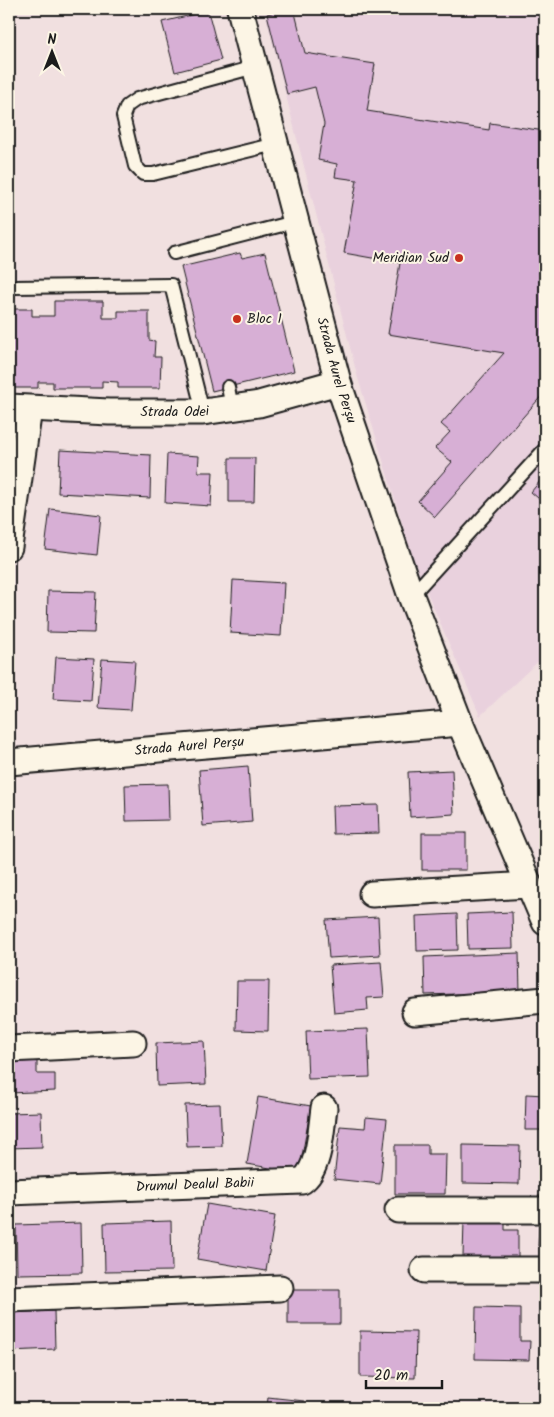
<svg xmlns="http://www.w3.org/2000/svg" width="554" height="1417" font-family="Kalam,sans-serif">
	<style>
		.built { fill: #e9d1dd }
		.building { fill: #d7afd5; stroke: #1c1c1c }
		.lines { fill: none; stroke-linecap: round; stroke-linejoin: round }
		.service-casing { stroke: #1c1c1c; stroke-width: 16 }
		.minor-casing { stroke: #1c1c1c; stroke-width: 29 }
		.service { stroke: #fcf5e5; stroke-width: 12 }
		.minor { stroke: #fcf5e5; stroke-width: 25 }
		.poi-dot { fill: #c8321e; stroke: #fcf5e5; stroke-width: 2 }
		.labels { text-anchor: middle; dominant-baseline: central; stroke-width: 4; stroke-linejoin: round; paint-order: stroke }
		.poi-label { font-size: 14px; fill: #1c1c1c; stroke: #fcf5e5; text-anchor: end }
		.street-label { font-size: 14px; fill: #1c1c1c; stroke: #fcf5e5 }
	</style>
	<rect width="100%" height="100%" fill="#f1e0e0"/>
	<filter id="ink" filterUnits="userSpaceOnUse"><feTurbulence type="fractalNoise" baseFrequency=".02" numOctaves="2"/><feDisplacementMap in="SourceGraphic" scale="10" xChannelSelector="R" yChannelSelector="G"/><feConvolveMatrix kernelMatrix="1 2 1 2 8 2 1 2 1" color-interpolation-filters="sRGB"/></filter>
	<g filter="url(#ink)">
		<!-- built -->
		<polygon class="built" points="264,9 545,9 545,655 480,716 414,562 357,375"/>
		<!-- building -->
		<g class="building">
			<polygon points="289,9 294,9 305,53 375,64 367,111 489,130 490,123 545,131 545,392 435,517 418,501 452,462 435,448 450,432 441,424 504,353 388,334 400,263 344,253 357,180 335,177 337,164 318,160 324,124 315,87 287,94 267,14"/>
			<polygon points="208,11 221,60 175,72 162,22"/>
			<polygon points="240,253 242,258 265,253 294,371 212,391 181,267"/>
			<polygon points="54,301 103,301 103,318 118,318 118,311 149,311 149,340 155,341 154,357 161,357 160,388 118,388 118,382 102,381 102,388 53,388 53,382 38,382 38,388 9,388 9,309 32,309 32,316 54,316"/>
			<polygon points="60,450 151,455 150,498 58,493"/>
			<polygon points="167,454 199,456 198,472 213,472 211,506 165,503"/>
			<polygon points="229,458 255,458 254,502 229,502"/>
			<polygon points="545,475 545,504 531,492"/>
			<polygon points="50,509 101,515 97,555 45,549"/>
			<polygon points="233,580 284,583 281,636 230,633"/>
			<polygon points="48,591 96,592 94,633 47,632"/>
			<polygon points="56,657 94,659 91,701 53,699"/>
			<polygon points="102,659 135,661 131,710 98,708"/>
			<polygon points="248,766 252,822 203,826 199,770"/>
			<polygon points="452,770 454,814 410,817 408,772"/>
			<polygon points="168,784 169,820 126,821 125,785"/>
			<polygon points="378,805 379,833 333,834 332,806"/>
			<rect x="422" y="833" width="44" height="37"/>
			<polygon points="512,912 513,948 468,949 467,914"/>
			<polygon points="457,914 458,950 417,951 416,916"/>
			<polygon points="378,917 380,955 329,958 326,920"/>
			<polygon points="519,953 520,992 425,995 424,957"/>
			<polygon points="381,962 384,997 367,998 368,1010 334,1013 330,965"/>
			<polygon points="237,981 269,981 268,1031 236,1030"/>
			<polygon points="368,1029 370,1077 308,1079 306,1031"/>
			<polygon points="204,1041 206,1084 157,1086 156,1043"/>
			<polygon points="37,1060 37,1074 55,1074 55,1091 9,1093 9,1061"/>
			<polygon points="526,1094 545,1095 545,1130 525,1130"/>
			<polygon points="258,1097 311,1106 299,1173 247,1164"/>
			<polygon points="220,1104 222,1146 187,1147 185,1105"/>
			<polygon points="41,1112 42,1147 9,1148 9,1113"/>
			<polygon points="366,1117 387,1119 380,1184 334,1179 340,1126 365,1128"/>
			<polygon points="395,1145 428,1145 428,1154 446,1154 445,1194 395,1194"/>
			<polygon points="463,1145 520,1146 519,1184 463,1183"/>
			<polygon points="207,1204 275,1216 266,1271 197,1259"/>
			<polygon points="464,1220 505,1221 505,1230 518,1230 518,1257 463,1257"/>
			<polygon points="171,1221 172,1271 105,1272 104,1223"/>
			<polygon points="81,1223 82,1273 17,1274 16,1225"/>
			<polygon points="539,1225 545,1225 545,1246 538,1246"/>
			<rect x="288" y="1290" width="52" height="34"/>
			<polygon points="476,1307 520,1308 520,1341 530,1341 529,1360 475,1359"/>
			<polygon points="54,1311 55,1349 9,1351 9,1313"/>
			<polygon points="360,1331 416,1332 415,1378 360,1377"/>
			<polygon points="268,1397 304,1401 303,1408 267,1408"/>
		</g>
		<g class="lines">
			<defs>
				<g id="service">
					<polyline points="255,67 137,99 127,106 123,116 135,166 143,174 153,174 275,144"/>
					<polyline points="174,253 294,222"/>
					<polyline points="14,287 171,285 203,412"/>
					<polyline points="228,387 232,408"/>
					<polyline points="411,596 545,449"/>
				</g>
				<g id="minor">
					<path id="s1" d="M240 9 338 382 411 596 460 723 545 922"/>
					<path id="s2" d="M9 407 109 412H203L259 404 338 382"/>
					<polyline points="9,547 29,409"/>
					<path id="s3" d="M9 762 460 723"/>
					<polyline points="372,894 529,885"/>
					<polyline points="415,1012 545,1000"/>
					<polyline points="9,1049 133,1043"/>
					<path id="s4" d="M9 1192 302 1181C320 1169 321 1129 324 1108"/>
					<polyline points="398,1210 545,1210"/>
					<polyline points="424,1270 545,1270"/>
					<polyline points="9,1299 280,1288"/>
				</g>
			</defs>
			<!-- service casing -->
			<use href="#service" class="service-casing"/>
			<!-- minor casing -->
			<use href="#minor" class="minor-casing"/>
			<!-- service -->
			<use href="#service" class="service"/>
			<!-- minor -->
			<use href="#minor" class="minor"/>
		</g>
	</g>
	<!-- markers -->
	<g class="poi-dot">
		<circle cx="459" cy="258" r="5"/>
		<circle cx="237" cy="319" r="5"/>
	</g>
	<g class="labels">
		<!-- poi labels -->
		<g class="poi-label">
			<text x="449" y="258">Meridian Sud</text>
			<text x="247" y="319" text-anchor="start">Bloc 1</text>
		</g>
		<!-- street labels -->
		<g class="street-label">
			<text stroke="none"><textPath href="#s1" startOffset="374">Strada Aurel Perșu</textPath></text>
			<text stroke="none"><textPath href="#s2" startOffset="166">Strada Odei</textPath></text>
			<text stroke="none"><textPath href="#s3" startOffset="181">Strada Aurel Perșu</textPath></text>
			<text stroke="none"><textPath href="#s4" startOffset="186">Drumul Dealul Babii</textPath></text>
		</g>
	</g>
	<!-- margin -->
	<rect width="554" height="1417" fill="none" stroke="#fcf5e5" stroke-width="30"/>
	<rect x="15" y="15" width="524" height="1387" fill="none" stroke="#1c1c1c" stroke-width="2" filter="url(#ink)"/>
	<!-- north arrow -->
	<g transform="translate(52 52)" stroke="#fcf5e5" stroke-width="4" paint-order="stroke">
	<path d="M0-4L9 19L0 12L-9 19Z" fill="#1c1c1c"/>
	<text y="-8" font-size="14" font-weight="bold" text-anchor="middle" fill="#1c1c1c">N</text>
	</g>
	<!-- scale -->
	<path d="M366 1380v8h76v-8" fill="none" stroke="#1c1c1c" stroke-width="2.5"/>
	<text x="374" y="1380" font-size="15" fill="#1c1c1c" stroke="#fcf5e5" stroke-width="4" paint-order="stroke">20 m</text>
</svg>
